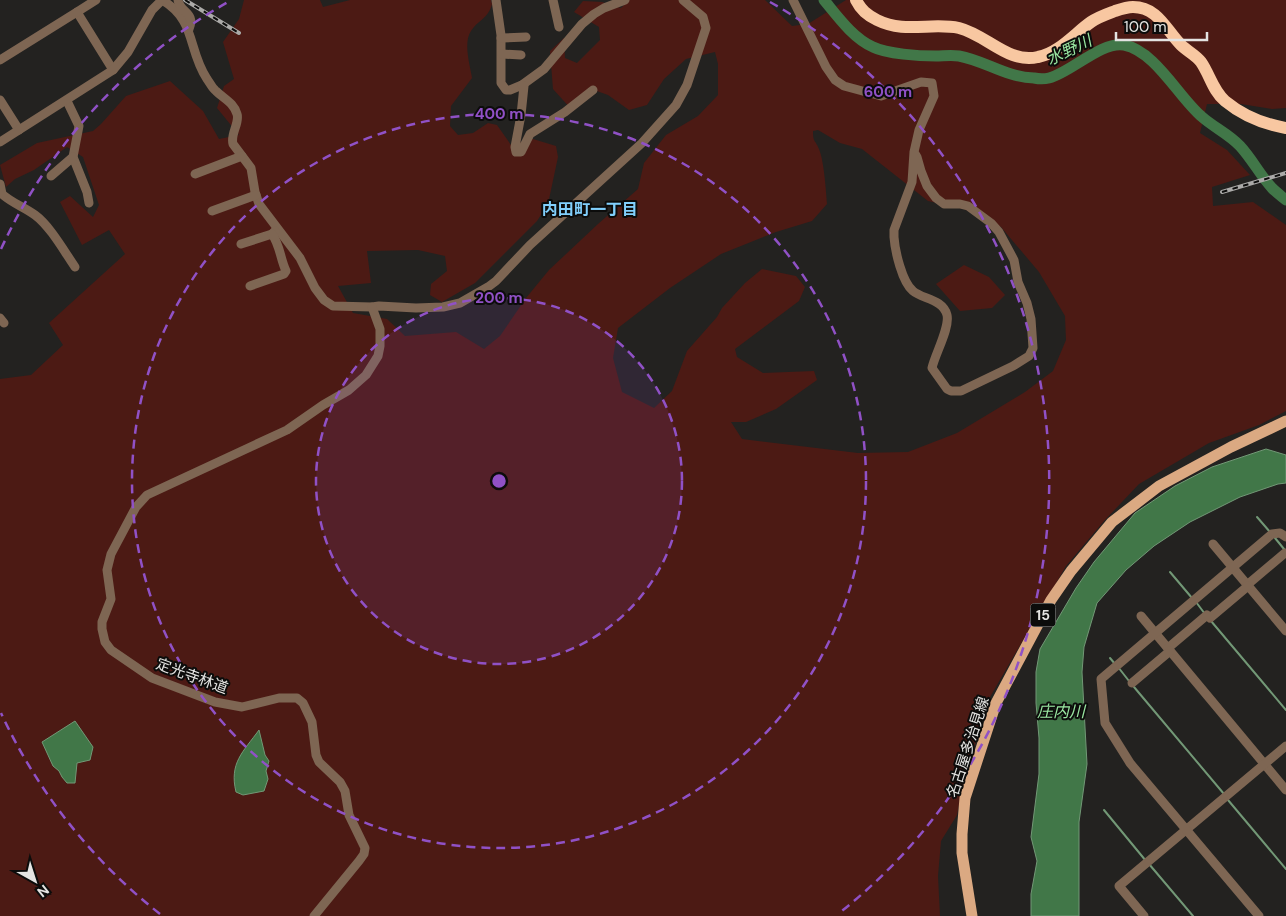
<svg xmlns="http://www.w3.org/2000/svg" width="1286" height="916" font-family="'DM Sans','Noto Sans JP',sans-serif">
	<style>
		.green { fill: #4c1a14; fill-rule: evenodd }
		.water { fill: #417748; stroke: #729876 }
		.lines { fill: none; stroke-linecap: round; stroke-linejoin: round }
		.stream { stroke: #729876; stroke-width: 2 }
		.river { stroke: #417748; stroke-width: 11 }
		.minor { stroke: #7e6653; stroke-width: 9 }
		.major { stroke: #dba982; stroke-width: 11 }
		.highway { stroke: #f8c7a1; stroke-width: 12 }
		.rail-casing { stroke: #abaaa8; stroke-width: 4 }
		.rail { stroke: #0c0c0b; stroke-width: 2; stroke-dasharray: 5.5; stroke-linecap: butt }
		.ring { fill: none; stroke: #9051c6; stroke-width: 2.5; stroke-dasharray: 9 6 }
		.labels { text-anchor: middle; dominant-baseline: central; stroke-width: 4; stroke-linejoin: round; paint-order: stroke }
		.shield { fill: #0c0c0b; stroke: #a3a3a2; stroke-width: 1 }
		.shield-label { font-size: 14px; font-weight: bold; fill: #e4e4e2 }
		.street-label { font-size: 15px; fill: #e4e4e2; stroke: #0c0c0b }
		.water-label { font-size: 16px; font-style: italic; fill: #9ae8a2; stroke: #0c0c0b }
		.neighbourhood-label { font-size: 16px; font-weight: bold; fill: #81cffc; stroke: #0c0c0b }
		.centre { fill: #9051c6; stroke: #0c0c0b; stroke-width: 2.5 }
		.ring-label { font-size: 15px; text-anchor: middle; font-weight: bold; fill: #9051c6; stroke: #0c0c0b; stroke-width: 4; stroke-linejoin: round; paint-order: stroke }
	</style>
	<rect width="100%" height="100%" fill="#232220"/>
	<!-- green -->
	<g class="green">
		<path d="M244 0H320L323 7 350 0H491L492 4C488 19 479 19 471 31 463 43 470 65 472 78L451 106 450 126 458 135 473 133 488 123 497 125 511 145 533 139 556 146 558 157 548 204 537 221 475 283 442 302 430 295 431 284 447 271 445 256 418 250 367 251 371 283 338 286 353 313 387 319 405 336 456 332 484 349 500 336 526 298 549 270 598 224 638 189 644 163 666 135 698 116 718 95V64L715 52 686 59 664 79 647 105 629 110 608 95 594 90 572 110 553 89 550 51 564 38 565 58 577 63 600 40 599 27 574 12 583 1 602 2 621 8 629 0H765L792 26 808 24 846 0H1286V108L1272 109 1241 104H1207L1200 133 1227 150 1250 175 1212 187 1213 206 1253 202 1286 225V411L1259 425 1209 443 1139 484 1104 521 1066 566 990 697 964 780 957 815 941 841 938 876 940 916H0V379L31 375 63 345 49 323 125 254 109 230 82 245 60 202 70 196 93 217 99 205 83 157 67 147 34 170 15 179 6 187 0 165 37 143 93 131 101 124 126 96 170 81 203 111 219 139 239 135 217 108 224 86 234 79 223 42 239 19ZM818 130 840 143 862 149 928 201 964 209 1001 227 1039 272 1065 316 1066 340 1053 371 1025 392 957 433 908 452 858 453 742 439 731 422H746L776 409 817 380 814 371 763 373 737 357 735 349 799 301 805 287 796 276 762 269 745 283 722 308 717 317 687 351 672 391 654 408 622 392 613 358 618 328 670 288 721 254 776 232 812 221 827 204C826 190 824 161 819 149 815 139 813 143 813 131Z"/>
		<polygon points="964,265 989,277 1005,295 992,308 960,311 936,284"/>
	</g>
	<!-- water -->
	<g class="water">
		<polygon points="1266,449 1286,455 1286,483 1278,484 1240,497 1190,522 1154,546 1126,570 1097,603 1084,647 1082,672 1087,764 1079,822 1079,916 1031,916 1031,894 1037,861 1031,837 1039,774 1039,738 1036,703 1036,672 1040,649 1076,588 1094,562 1135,513 1175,486 1212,467"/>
		<polygon points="75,721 93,747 90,760 77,763 75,783 67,783 62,777 59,771 53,766 42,742"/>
		<path d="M259 730 265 755 269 761 266 771 268 779 264 791 243 795 236 792C229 763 243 752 259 730Z"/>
	</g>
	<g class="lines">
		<!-- stream -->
		<g class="stream">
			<polyline points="1257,517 1270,532"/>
			<polyline points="1275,538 1284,549"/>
			<polyline points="1170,572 1192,598"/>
			<polyline points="1196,602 1205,614"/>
			<polyline points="1211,621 1286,710"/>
			<polyline points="1110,658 1115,664"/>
			<polyline points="1118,667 1129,681"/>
			<polyline points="1134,687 1224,794"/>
			<polyline points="1228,800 1286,869"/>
			<polyline points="1104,810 1146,861"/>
			<polyline points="1149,864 1193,916"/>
		</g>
		<!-- river -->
		<path class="river" d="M824 0C838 17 853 38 873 47 887 54 919 56 936 56 943 56 951 55 959 56 986 61 1005 77 1034 78 1039 79 1045 79 1049 78 1072 72 1101 41 1124 45 1155 51 1178 96 1201 116 1213 127 1229 134 1240 146 1252 159 1260 175 1272 188 1276 192 1281 196 1286 200"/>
		<!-- minor -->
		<g class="minor">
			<polyline points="96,0 77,12 113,70"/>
			<path d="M162 0C197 21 187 49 207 79 210 83 212 88 216 91 224 99 234 103 237 114 240 123 230 134 233 144L251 168 255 192 259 204 300 258 315 288 324 300 333 306 372 307 379 306 416 308 443 307 460 303 488 287 496 281 530 245 642 143 676 105 687 85 706 28 703 17 683 0"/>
			<path d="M178 0C180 13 196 12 189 29"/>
			<polyline points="496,0 501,35 501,83 506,90 510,90 522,85 544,69 582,24 594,14 604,8 625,0"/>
			<polyline points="553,0 559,27"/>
			<path d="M793 0 826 67 835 80 844 86 881 96 921 82 932 83 934 96 919 130 914 152 912 182 894 230V237C895 251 902 282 913 291 922 299 943 299 947 315 950 328 935 354 932 368L947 389 951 391H961L1013 366 1029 356 1033 348 1031 319 1027 303 1018 282 1014 260 999 232 991 223 968 206 960 204H944L936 198 927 186 921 171 917 157 914 152"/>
			<polyline points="501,38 526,37"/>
			<polyline points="502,54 521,55"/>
			<polyline points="0,60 77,12"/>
			<polyline points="522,85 524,86 521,115 515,147 516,152 521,152 530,134 565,112 593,90"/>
			<polyline points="0,100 19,130"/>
			<polyline points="67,101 79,126 73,157 87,192 89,203"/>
			<polyline points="0,142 113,70 128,52 152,10 162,0"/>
			<polyline points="195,174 242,156"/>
			<polyline points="51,176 73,157"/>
			<path d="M0 184 2 194C12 203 24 207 35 215 50 226 64 251 75 267"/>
			<polyline points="212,211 256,195"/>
			<polyline points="241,244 272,234 275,231"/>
			<path d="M250 286 284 274 286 271C280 258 280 245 272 234"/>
			<polyline points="0,318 4,323"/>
			<polyline points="1213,544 1286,631"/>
			<polyline points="1247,585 1285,553"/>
			<polyline points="1141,616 1286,790"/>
			<polyline points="1168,648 1207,615 1210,618 1248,586"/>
			<polyline points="1132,683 1170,651"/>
			<polyline points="314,916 359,861 364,854 365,848 349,815 345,791 340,782 319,762 316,755 312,722 303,703 297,698 279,698 242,707 215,702 152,678 111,650 105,642 102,629 102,622 111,599 107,570 111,554 136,507 147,495 287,430 323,405 349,390 366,375 378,356 380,346 380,329 372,307"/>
			<polyline points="1144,916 1119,886 1286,746"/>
			<polyline points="1259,916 1130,763 1105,723 1101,679 1272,534 1280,533 1286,537"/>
		</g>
		<!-- major -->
		<polyline class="major" points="972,916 962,853 962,834 965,798 996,703 1051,600 1071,571 1112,522 1159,486 1231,447 1286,421"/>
		<!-- highway -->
		<path class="highway" d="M856 0C861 10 867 15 877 20 905 34 931 22 959 28 987 35 1008 64 1038 57 1059 53 1074 34 1091 22 1098 17 1107 14 1115 11 1121 9 1127 7 1133 7 1158 7 1166 30 1181 45 1187 51 1196 55 1201 62 1210 75 1213 91 1225 101 1242 115 1263 124 1286 128"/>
		<defs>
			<g id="rail">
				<polyline points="185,0 239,33"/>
				<polyline points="1222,192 1286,173"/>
			</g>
		</defs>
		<!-- rail casing -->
		<use href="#rail" class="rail-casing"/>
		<!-- rail -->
		<use href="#rail" class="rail"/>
	</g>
	<!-- distance rings -->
	<circle cx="499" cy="481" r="183" fill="#9051c6" fill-opacity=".12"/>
	<g class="ring">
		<circle cx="499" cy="481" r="183"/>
		<circle cx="499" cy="481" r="367"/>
		<path d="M160 914A550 550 0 0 1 1 713M1 249A550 550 0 0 1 228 2M770 2A550 550 0 0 1 838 914"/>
	</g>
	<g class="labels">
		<!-- shield labels -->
		<rect class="shield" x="1030.5" y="603.5" width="25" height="23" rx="4"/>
		<g class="shield-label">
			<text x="1043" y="615">15</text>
		</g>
		<!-- street labels -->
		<g class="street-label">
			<text transform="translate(192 676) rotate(20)">定光寺林道</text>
			<text transform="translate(968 747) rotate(-72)">名古屋多治見線</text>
		</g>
		<!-- water labels -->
		<g class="water-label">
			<text transform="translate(1069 50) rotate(-26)">水野川</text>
			<text x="1061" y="711">庄内川</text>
		</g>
		<!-- neighbourhood labels -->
		<g class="neighbourhood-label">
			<text x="590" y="209">内田町一丁目</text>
		</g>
	</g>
	<circle cx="499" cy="481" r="8" class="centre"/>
	<g class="ring-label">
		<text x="888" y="97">600 m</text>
		<text x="499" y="119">400 m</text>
		<text x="499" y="303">200 m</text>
	</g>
	<!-- north arrow -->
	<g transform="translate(35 881) rotate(141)" stroke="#0c0c0b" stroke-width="4" paint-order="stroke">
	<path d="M0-4L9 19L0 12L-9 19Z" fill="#e4e4e2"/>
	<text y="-8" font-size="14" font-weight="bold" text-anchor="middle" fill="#e4e4e2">N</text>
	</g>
	<!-- scale -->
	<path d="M1116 32v8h91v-8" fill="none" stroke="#e4e4e2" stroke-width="2.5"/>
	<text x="1124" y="32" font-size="15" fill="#e4e4e2" stroke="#0c0c0b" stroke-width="4" paint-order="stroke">100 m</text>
</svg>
